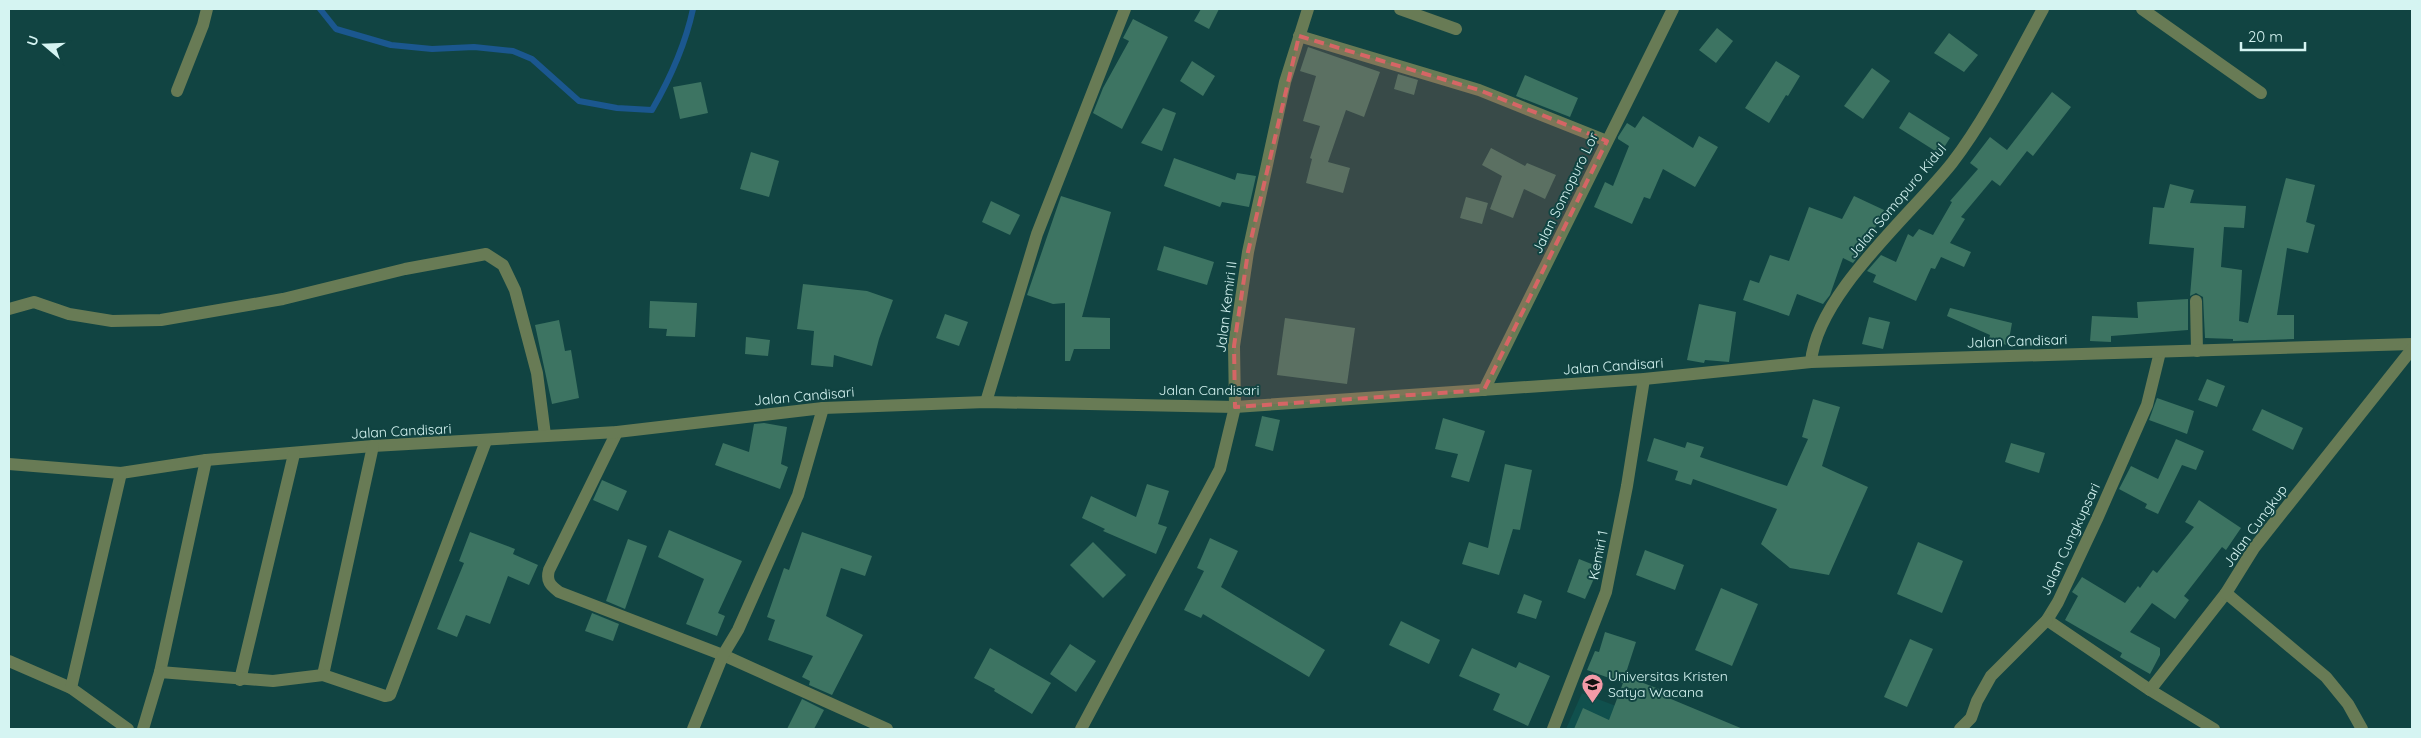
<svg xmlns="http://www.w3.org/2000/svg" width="2421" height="738" font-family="Quicksand,sans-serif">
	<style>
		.built { fill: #10504d }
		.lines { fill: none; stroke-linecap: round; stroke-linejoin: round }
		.stream { stroke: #1b578f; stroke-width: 6 }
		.building { fill: #3d7462 }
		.minor { stroke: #687b55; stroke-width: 12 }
		.marked { fill: #d66565; fill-opacity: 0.2; stroke: #d66565; stroke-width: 4; stroke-dasharray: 10 6; stroke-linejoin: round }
		.labels { text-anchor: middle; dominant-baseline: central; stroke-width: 4; stroke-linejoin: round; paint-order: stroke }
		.street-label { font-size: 14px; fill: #d5f4f2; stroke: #114442 }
		.poi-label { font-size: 14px; fill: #d5f4f2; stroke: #114442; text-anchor: start }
	</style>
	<rect width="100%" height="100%" fill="#114442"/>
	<!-- built -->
	<polygon class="built" points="1582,693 1676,729 1566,729"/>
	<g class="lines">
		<!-- stream -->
		<path class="stream" d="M320 9 336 29 391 45 432 49 474 47 513 51 532 59 579 101 617 108 652 110C671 77 685 46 693 9"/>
	</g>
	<!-- building -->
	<g class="building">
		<polygon points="1201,9 1219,9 1209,29 1194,21"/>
		<polygon points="1133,19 1168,37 1122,129 1093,113 1103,88 1129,41 1123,38"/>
		<polygon points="1717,28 1733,41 1716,63 1699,50"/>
		<polygon points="1949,33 1978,55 1964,72 1934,53"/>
		<polygon points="1308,47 1380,72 1364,117 1346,110 1328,162 1350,168 1343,193 1306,183 1312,159 1310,158 1320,126 1303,121 1316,76 1300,71"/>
		<polygon points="1192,61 1215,76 1203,96 1180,81"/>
		<polygon points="1776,61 1800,76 1788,96 1786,95 1769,123 1745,108"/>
		<polygon points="1872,68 1890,81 1863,119 1844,106"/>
		<polygon points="1398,74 1418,80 1414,95 1394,89"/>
		<polygon points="1525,75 1578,98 1570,117 1516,96"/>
		<polygon points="701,82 708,113 680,119 673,87"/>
		<polygon points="2052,92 2071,107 2033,156 2027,151 2000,186 1992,180 1961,217 1965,219 1950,243 1971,252 1964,267 1941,257 1935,269 1931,268 1916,301 1873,282 1876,275 1867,271 1881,255 1896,262 1908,234 1913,237 1919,229 1933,235 1952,202 1950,201 1978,169 1970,163 1990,137 2007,150"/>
		<polygon points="1163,108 1176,113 1162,151 1141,143"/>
		<polygon points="1909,112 1950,138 1940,154 1899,128"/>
		<polygon points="1643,116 1693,148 1699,136 1718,147 1695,187 1663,169 1650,199 1644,197 1632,224 1594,207 1605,182 1613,186 1629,146 1618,139 1618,137 1627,123 1635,128"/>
		<polygon points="1491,148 1525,166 1527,163 1556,175 1545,199 1524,189 1513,218 1490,209 1502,176 1482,165"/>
		<polygon points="751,152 779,161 769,197 740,189"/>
		<polygon points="1174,158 1235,180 1237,173 1256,176 1249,207 1222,202 1220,207 1164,186"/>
		<polygon points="2286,178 2315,185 2306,222 2315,225 2308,253 2287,248 2277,315 2294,315 2294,339 2233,341 2233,339 2205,338 2203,297 2196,293 2190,296 2194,248 2149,244 2153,207 2164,208 2170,184 2194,190 2190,203 2246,206 2244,228 2224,227 2221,267 2242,270 2239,321 2248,323"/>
		<polygon points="1061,196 1111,212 1082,317 1110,318 1110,349 1074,349 1070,361 1065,361 1065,303 1053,304 1027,295"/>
		<polygon points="1854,196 1884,210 1865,248 1853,263 1843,258 1830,295 1823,304 1797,294 1789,316 1743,300 1750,280 1759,283 1770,255 1789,261 1809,207 1842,219"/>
		<polygon points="1466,197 1488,203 1482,224 1460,218"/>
		<polygon points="991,201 1020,215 1010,235 982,222"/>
		<polygon points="1164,246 1214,262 1207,285 1157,270"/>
		<polygon points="803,284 867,291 893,300 879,339 872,366 834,355 833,367 811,365 814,331 797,329"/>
		<polygon points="2188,299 2188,330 2111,336 2111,342 2090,341 2092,316 2138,318 2137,302"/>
		<polygon points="650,301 697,303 695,337 666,336 667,329 649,328"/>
		<polygon points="1699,304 1736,312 1729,362 1705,360 1704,363 1687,360"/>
		<polygon points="1950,308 2012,323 2008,345 1991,342 1989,339 1990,335 1947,316"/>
		<polygon points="945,314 968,322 959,346 936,338"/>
		<polygon points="1869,317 1890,322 1883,349 1862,344"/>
		<polygon points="1285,318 1355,328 1347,384 1277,375"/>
		<polygon points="559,320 565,351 571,350 579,398 552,404 535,325"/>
		<polygon points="746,337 770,340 768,356 745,354"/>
		<polygon points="2207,379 2225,386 2217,407 2198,400"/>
		<polygon points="2157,398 2194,411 2187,434 2149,420"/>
		<polygon points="1813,399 1840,407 1822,466 1868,487 1829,575 1790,568 1761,544 1777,509 1693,479 1691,485 1675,480 1678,471 1647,461 1654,438 1685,448 1687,442 1704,447 1700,457 1787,486 1808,439 1802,437"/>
		<polygon points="2262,409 2303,428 2293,450 2252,430"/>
		<polygon points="1262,416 1280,420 1273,451 1255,446"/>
		<polygon points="1443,418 1485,431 1469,482 1451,477 1458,454 1435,449"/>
		<polygon points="764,423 787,427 781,464 788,467 780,489 715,465 723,443 749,452 754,424"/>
		<polygon points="2176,439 2204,451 2196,470 2182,465 2158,514 2145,508 2147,504 2119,489 2131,466 2158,479"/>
		<polygon points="2011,443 2045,453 2039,473 2005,462"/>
		<polygon points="1505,464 1532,470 1520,530 1513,529 1499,575 1462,564 1469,542 1488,548"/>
		<polygon points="602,480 627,491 618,511 593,500"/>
		<polygon points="1147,484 1169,491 1158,524 1167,527 1156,554 1103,531 1105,529 1082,518 1091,496 1136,517"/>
		<polygon points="2199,500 2241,528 2226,550 2222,547 2184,596 2189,600 2175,619 2152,603 2130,632 2160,648 2160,655 2150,674 2120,657 2122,653 2065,620 2078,596 2072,592 2082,577 2125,603 2138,586 2140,588 2153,570 2157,573 2194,527 2185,522"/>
		<polygon points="669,530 742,561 718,613 725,616 717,636 686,624 704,579 658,557"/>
		<polygon points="470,532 515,549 513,554 538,565 529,585 508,576 490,624 466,615 457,637 437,629 464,563 459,561"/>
		<polygon points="802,532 872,556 865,576 841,568 826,616 863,635 832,695 809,685 810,681 802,677 813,656 768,640 775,620 767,617 784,568 789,570"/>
		<polygon points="1210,538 1238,551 1221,587 1325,650 1309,677 1203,614 1201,618 1184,610 1204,571 1197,568"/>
		<polygon points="628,539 647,546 625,609 606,601"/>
		<polygon points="1093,542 1126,575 1103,598 1070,565"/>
		<polygon points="1918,542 1963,561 1942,613 1897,594"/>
		<polygon points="1645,550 1684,565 1675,590 1636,575"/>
		<polygon points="1579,559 1599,567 1585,599 1567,592"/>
		<polygon points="1721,588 1758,604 1732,666 1695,650"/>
		<polygon points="1524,594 1542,601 1536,619 1517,613"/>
		<polygon points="592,613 619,624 613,641 585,631"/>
		<polygon points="1401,621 1440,640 1429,664 1389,645"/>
		<polygon points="1605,632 1636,642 1624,679 1625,676 1672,694 1671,699 1743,729 1574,729 1583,708 1609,720 1623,683 1587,670 1595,651 1599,652"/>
		<polygon points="1910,639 1933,649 1907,707 1884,697"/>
		<polygon points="1070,644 1096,661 1076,692 1050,674"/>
		<polygon points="990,648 1051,683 1032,714 994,691 995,689 974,678"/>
		<polygon points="1472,648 1516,668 1519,662 1550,676 1528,726 1493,710 1500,694 1459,676"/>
		<polygon points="802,699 824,710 814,729 787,729"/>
	</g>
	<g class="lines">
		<!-- minor -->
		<g class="minor">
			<polyline points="1400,9 1456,29"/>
			<polyline points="2142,9 2261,93"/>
			<polyline points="1299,36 1479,90 1607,141"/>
			<polyline points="177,91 203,25 207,9"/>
			<polyline points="2196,301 2197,351"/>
			<polyline points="9,309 34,302 69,314 112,321 161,320 283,299 405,269 486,254 503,265 515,290 537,373 545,435"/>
			<polyline points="2160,352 2147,405 2097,519 2058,602 2047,620 2150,690 2214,729"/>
			<path d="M1811 362C1817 294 1911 215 1952 163 1986 119 2016 58 2043 9"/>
			<polyline points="1484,390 1673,9"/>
			<polyline points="986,402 1037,234 1125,9"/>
			<path d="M617 432 549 570C546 581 550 585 559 592L723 655 887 729"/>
			<polyline points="9,464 121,473 206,460 373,446 617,432 823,408 986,402 1235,407 1644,379 1811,362 2412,344"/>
			<polyline points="9,661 71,688 128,729"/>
			<polyline points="160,672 206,460"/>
			<polyline points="323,675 373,446"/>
			<polyline points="240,680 294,454"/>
			<polyline points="71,688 121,473"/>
			<polyline points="2150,690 2226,593"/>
			<polyline points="143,729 160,672 273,681 323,675 385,696 390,695 486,441"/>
			<polyline points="693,729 723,655 738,630 798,495 823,408"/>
			<polyline points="1081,729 1220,469 1235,407 1234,346 1248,252 1285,82 1308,9"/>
			<polyline points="1553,729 1606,592 1627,486 1644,379"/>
			<polyline points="1960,729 1971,718 1977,701 1991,676 2047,620"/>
			<polyline points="2362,729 2348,704 2326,677 2226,593 2254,548 2412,349"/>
		</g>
	</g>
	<!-- marked area -->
	<path class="marked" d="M1299 36 1479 90 1607 141 1484 390 1235 407 1234 346 1248 252Z"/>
	<!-- icons -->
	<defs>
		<symbol id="university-pin" viewBox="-11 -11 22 30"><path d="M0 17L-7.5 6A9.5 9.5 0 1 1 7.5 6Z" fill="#f39aa7" stroke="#114442"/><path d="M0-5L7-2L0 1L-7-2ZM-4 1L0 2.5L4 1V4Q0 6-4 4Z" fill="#111"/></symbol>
	</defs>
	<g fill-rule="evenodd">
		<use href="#university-pin" x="1580" y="672" width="25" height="34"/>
	</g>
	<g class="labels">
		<!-- street labels -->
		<g class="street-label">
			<text transform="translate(1565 193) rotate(-64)">Jalan Somopuro Lor</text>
			<text transform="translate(1897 201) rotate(-50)">Jalan Somopuro Kidul</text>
			<text transform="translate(1226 307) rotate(-83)">Jalan Kemiri II</text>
			<text transform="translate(2017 341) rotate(-2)">Jalan Candisari</text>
			<text transform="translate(1613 366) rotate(-4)">Jalan Candisari</text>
			<text x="1209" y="390">Jalan Candisari</text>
			<text transform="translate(804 396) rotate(-5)">Jalan Candisari</text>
			<text transform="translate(401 431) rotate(-3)">Jalan Candisari</text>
			<text transform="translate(2255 526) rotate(-54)">Jalan Cungkup</text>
			<text transform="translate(2070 539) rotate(-65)">Jalan Cungkupsari</text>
			<text transform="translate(1598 555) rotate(-79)">Kemiri 1</text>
		</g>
		<!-- poi labels -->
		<g class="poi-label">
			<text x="1608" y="676">Universitas Kristen<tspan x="1608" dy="16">Satya Wacana</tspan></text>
		</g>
	</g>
	<!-- border -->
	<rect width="2421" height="738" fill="none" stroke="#d5f4f2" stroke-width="20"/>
	<!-- north arrow -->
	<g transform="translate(45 45) rotate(289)" stroke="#114442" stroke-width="4" paint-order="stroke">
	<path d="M0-4L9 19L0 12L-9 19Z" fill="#d5f4f2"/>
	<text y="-8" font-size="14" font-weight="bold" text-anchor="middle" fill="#d5f4f2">U</text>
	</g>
	<!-- scale -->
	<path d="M2241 42v8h64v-8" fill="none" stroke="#d5f4f2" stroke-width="2.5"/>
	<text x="2248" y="42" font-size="15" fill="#d5f4f2" stroke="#114442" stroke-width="4" paint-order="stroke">20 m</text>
</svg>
